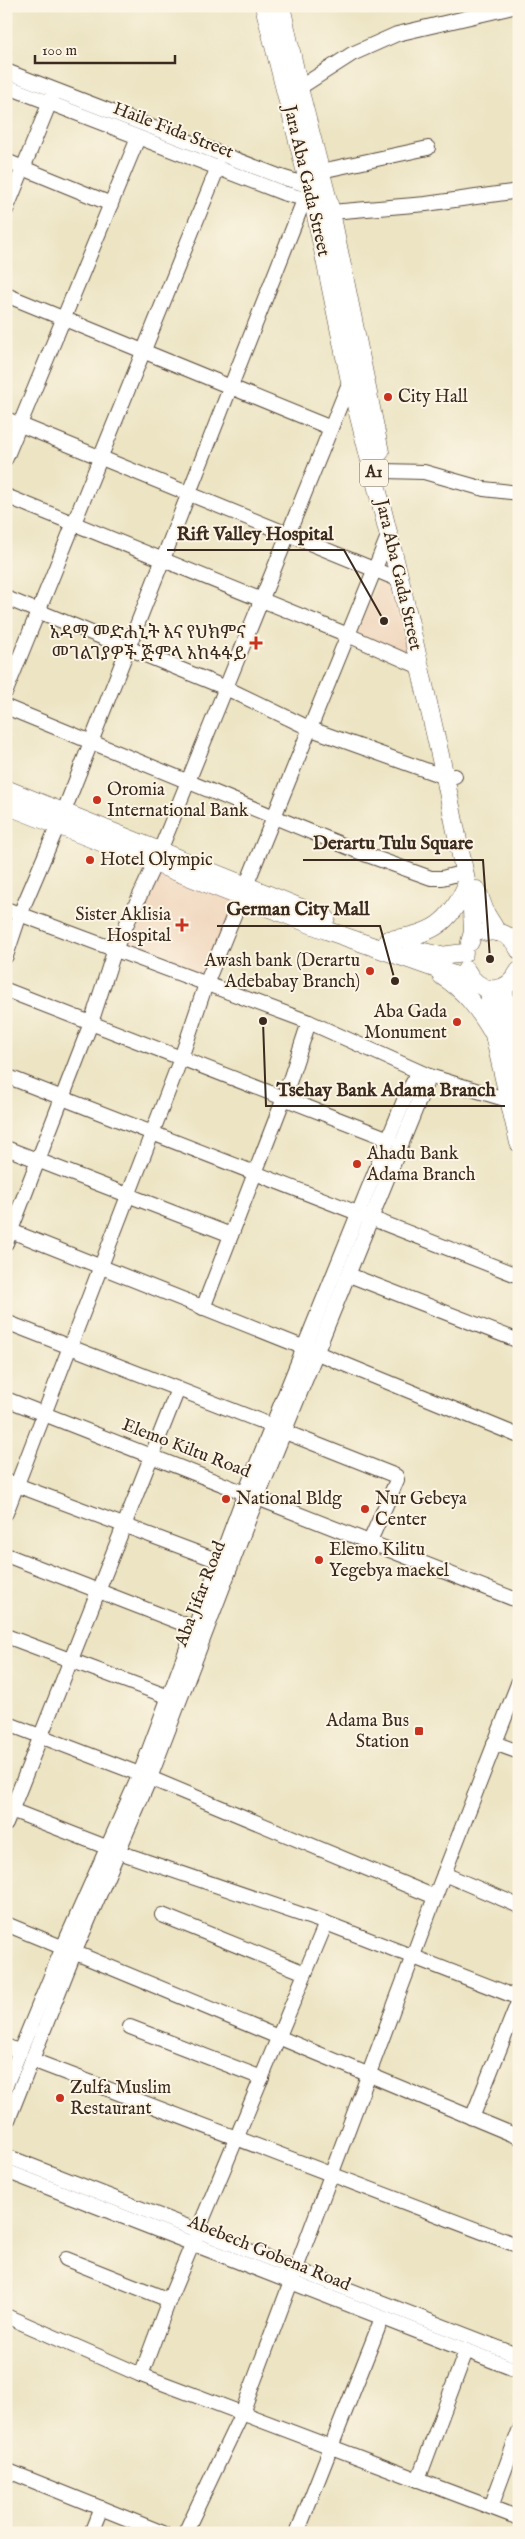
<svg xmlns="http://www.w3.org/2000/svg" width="525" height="2539" font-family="'IM FELL English','Noto Serif Ethiopic',serif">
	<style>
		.built { fill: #f0d5bc }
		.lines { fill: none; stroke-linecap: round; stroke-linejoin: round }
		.minor-casing { stroke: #564637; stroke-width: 16 }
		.major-casing { stroke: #564637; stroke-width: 19 }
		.minor { stroke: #fff; stroke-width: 14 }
		.major { stroke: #fff; stroke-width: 18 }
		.poi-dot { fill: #c8321e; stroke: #fcf5e5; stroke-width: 2 }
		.labels { text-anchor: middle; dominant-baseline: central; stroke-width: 4; stroke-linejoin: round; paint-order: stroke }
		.shield { fill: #fcf5e5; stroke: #75675a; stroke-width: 1 }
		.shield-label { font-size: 16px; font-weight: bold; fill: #3b2a1e }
		.street-label { font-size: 18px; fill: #3b2a1e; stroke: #fcf5e5 }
		.poi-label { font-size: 18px; fill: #3b2a1e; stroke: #fcf5e5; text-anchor: start }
		.leader { fill: none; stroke: #3b2a1e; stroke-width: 2 }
		.callout-dot { fill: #3b2a1e; stroke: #fcf5e5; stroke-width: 2 }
		.callout-label { font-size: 19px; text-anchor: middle; font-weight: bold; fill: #3b2a1e; stroke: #fcf5e5; stroke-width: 4; stroke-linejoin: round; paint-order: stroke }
	</style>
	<rect width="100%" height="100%" fill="#fcf5e5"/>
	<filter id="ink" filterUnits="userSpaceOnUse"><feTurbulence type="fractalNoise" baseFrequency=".02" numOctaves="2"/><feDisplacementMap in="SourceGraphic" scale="10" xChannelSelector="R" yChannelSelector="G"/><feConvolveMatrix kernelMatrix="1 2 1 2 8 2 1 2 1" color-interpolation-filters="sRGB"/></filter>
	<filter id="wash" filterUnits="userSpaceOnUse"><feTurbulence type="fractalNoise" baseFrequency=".0096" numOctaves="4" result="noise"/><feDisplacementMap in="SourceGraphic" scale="20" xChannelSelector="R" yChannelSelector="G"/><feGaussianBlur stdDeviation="1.12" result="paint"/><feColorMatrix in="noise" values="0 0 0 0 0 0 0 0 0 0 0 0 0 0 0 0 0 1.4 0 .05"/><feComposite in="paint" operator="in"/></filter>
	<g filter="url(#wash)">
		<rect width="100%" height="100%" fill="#ece4c3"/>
		<!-- built -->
		<g class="built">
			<polygon points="381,576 398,585 415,662 356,634"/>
			<polygon points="157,867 238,900 208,981 126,949"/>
		</g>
	</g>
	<g filter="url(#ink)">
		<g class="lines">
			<defs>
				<g id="minor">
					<polyline points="6,71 281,177 317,188"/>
					<polyline points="6,86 283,193 312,201"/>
					<polyline points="299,88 352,54 397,34 517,6"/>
					<polyline points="6,161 111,204"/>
					<polyline points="321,171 428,148"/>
					<polyline points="6,210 52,97"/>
					<polyline points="331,212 426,204 519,191"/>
					<polyline points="6,295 331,428"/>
					<polyline points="6,419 400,580"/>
					<polyline points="6,458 138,138"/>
					<polyline points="384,471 424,472 484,489 519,493"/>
					<polyline points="6,496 348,635 420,667"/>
					<polyline points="6,598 226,688 311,729 445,777 455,776"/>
					<polyline points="6,691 218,167"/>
					<polyline points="6,707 367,855 431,878 442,878 465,872"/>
					<polyline points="6,909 309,1022 429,1076 508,1100"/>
					<polyline points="6,956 20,914 64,811 304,200"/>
					<polyline points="6,990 389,1139"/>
					<polyline points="6,1076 519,1276"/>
					<polyline points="6,1148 231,1235"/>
					<polyline points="6,1229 305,1348 519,1436"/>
					<polyline points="6,1243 91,1023 115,949 155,863 350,381"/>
					<polyline points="349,1275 519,1341"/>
					<polyline points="203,1308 284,1098 309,1022"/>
					<polyline points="6,1322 273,1426"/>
					<polyline points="6,1399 519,1601"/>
					<polyline points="285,1432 396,1476 397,1480 370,1541"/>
					<polyline points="6,1481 219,1561"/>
					<polyline points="6,1513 181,1058 206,984 389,534"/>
					<polyline points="6,1555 194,1628"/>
					<polyline points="6,1636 169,1697"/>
					<polyline points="6,1723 150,1778 435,1897"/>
					<polyline points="494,1743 519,1752"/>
					<polyline points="6,1808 119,1852 326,1923 519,1998"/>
					<polyline points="6,1824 178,1389"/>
					<polyline points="444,1874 519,1906"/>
					<polyline points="162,1915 305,1973"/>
					<polyline points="6,1924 519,2137"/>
					<polyline points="130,2027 262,2078"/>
					<polyline points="6,2046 20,2052"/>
					<polyline points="32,2060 519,2246"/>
					<polyline points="6,2085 63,1947 140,1774 245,1493 407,1093 419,1072"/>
					<polyline points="472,2118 519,2000"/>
					<polyline points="6,2125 75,1951 150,1778 250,1516 429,1076"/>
					<polyline points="6,2156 519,2356"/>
					<polyline points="6,2171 519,2371"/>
					<polyline points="66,2259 169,2300"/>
					<polyline points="6,2316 141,2375 519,2518"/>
					<polyline points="141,2375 169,2300 326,1923"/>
					<polyline points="6,2470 163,2533"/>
					<polyline points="418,2480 466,2351"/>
					<polyline points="491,2507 519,2431"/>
					<polyline points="91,2533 101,2508"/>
					<polyline points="185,2533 242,2413 435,1897 519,1681"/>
					<polyline points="297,2533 382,2318"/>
				</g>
				<g id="major">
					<polyline points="264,6 313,201 350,381 400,580 445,777 472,910 473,932 470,942"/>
					<polyline points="281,6 299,88 331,212 380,452"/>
					<polyline points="6,789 326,918"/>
					<polyline points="6,805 326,930 471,981"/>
					<polyline points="477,890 486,914 497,932"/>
					<path d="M486 932C500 930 513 936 519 950"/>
					<path d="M388 940C430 935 450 925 467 884"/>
					<polyline points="411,949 441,956 464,953"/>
					<path d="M466 970C479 994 505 997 519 971"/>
					<path d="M442 976C464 990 478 1008 491 1030"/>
					<polyline points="504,987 508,1035 519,1079"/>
					<polyline points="489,990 494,1035 519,1143"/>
				</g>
			</defs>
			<!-- minor casing -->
			<use href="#minor" class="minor-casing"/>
			<!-- major casing -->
			<use href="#major" class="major-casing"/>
			<!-- minor -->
			<use href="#minor" class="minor"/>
			<!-- major -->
			<use href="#major" class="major"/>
		</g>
	</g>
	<!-- markers -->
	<g class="poi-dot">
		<circle cx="388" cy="397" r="5"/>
		<path d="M253.5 635.5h5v5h5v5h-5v5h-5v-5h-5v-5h5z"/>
		<circle cx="97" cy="800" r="5"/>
		<circle cx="90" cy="860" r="5"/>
		<path d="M179.5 917.5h5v5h5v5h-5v5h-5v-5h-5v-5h5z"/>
		<circle cx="370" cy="971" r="5"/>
		<circle cx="457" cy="1022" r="5"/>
		<circle cx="357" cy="1164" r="5"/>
		<circle cx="226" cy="1499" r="5"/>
		<circle cx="365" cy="1509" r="5"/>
		<circle cx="319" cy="1560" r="5"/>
		<rect x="414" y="1726" width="10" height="10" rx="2.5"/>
		<circle cx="60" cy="2098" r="5"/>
	</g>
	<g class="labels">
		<!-- shield labels -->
		<rect class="shield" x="360" y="459.5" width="28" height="27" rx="4"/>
		<g class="shield-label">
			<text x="374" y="473">A1</text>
		</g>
		<!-- street labels -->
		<g class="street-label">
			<text transform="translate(173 131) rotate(21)">Haile Fida Street</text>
			<text transform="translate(306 181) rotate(77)">Jara Aba Gada Street</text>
			<text transform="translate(398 575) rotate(77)">Jara Aba Gada Street</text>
			<text transform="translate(186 1449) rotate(21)">Elemo Kiltu Road</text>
			<text transform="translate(201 1594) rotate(-69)">Aba Jifar Road</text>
			<text transform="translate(269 2254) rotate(22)">Abebech Gobena Road</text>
		</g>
		<!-- poi labels -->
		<g class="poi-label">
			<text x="398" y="397">City Hall</text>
			<text x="246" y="633" text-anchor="end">አዳማ መድሐኒት እና የህክምና<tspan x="246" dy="21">መገልገያዎች ጅምላ አከፋፋይ</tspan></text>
			<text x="107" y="790">Oromia<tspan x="107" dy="21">International Bank</tspan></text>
			<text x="100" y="860">Hotel Olympic</text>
			<text x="171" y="915" text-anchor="end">Sister Aklisia<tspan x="171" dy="21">Hospital</tspan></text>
			<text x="360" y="961" text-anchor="end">Awash bank (Derartu<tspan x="360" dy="21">Adebabay Branch)</tspan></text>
			<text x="447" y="1012" text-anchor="end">Aba Gada<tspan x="447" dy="21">Monument</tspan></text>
			<text x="367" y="1154">Ahadu Bank<tspan x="367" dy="21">Adama Branch</tspan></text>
			<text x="236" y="1499">National Bldg</text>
			<text x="375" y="1499">Nur Gebeya<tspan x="375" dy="21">Center</tspan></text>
			<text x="329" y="1550">Elemo Kilitu<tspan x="329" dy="21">Yegebya maekel</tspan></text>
			<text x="409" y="1721" text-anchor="end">Adama Bus<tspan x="409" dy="21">Station</tspan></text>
			<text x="70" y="2088">Zulfa Muslim<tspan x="70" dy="21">Restaurant</tspan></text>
		</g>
	</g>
	<!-- callouts -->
	<path class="leader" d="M384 621L344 550H167M490 959L483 860H303M395 981L380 926H217M263 1021L266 1106H505"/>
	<g class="callout-dot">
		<circle cx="384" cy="621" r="5"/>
		<circle cx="490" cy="959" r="5"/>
		<circle cx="395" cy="981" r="5"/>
		<circle cx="263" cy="1021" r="5"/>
	</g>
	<g class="callout-label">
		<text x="255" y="540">Rift Valley Hospital</text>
		<text x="393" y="849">Derartu Tulu Square</text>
		<text x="298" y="915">German City Mall</text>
		<text x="386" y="1096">Tsehay Bank Adama Branch</text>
	</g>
	<!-- margin -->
	<rect width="525" height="2539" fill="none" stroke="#fcf5e5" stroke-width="25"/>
	<!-- scale -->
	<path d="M35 55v8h140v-8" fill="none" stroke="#3b2a1e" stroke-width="2.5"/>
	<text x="42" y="55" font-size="15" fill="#3b2a1e" stroke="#fcf5e5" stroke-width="4" paint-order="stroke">100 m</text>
</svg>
